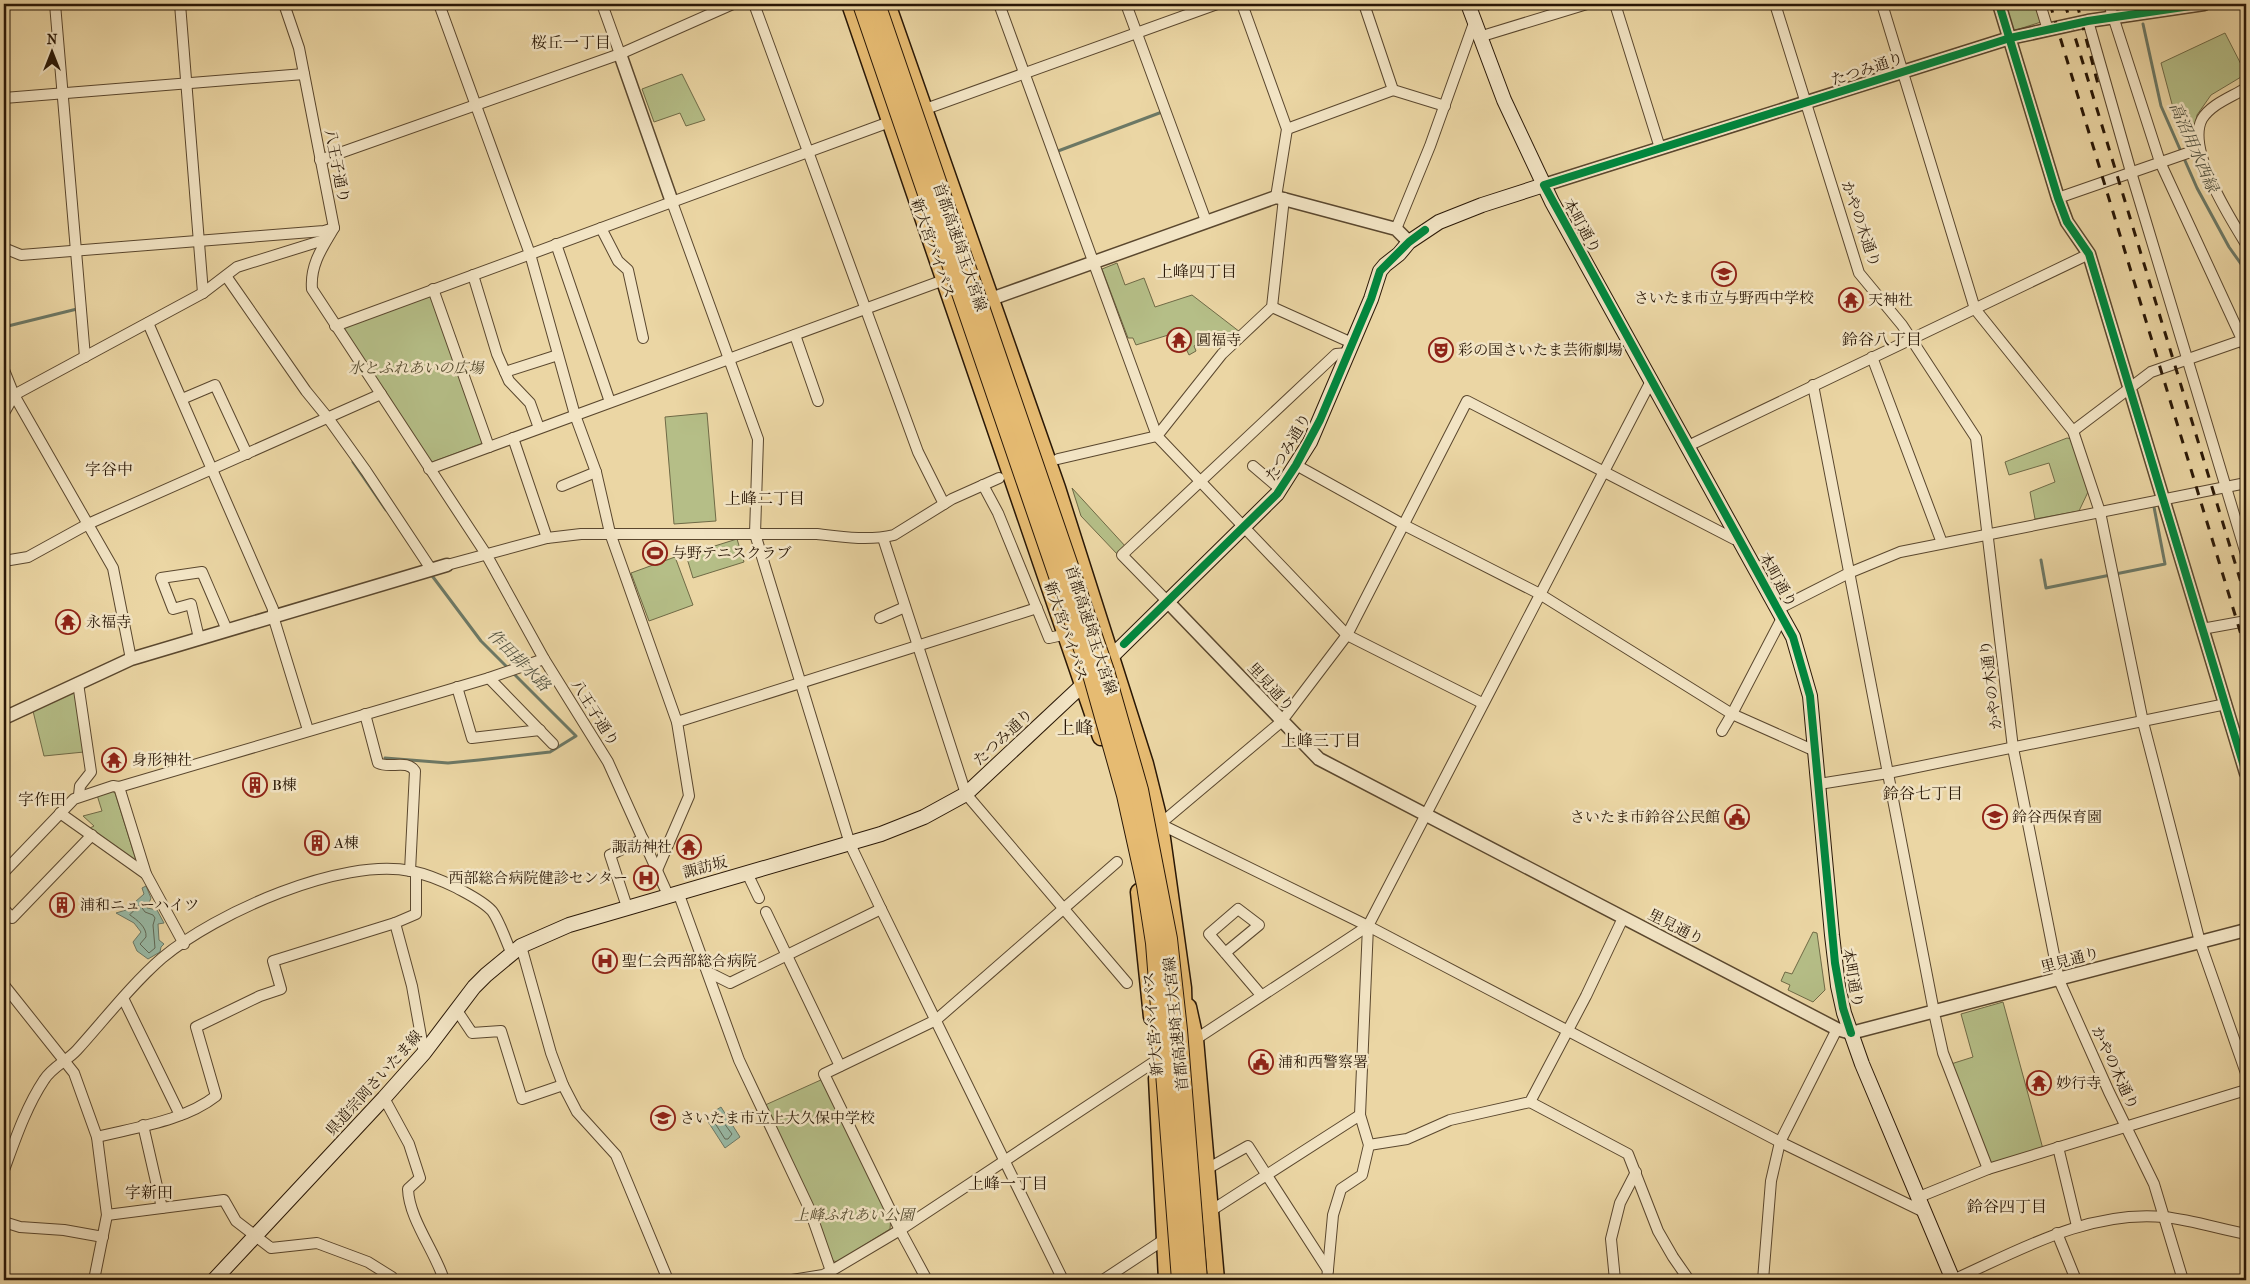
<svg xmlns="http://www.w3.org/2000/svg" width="2250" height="1284" font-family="'IM FELL French Canon','Noto Serif JP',serif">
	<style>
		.green { fill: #b5be87; stroke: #6f6a46 }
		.water { fill: #98b9a5; stroke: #6c7865 }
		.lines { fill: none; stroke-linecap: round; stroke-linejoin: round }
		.shore { stroke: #606856; stroke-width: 1 }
		.stream { stroke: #6c7865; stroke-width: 3 }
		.minor-casing { stroke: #5a472e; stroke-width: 12 }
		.tertiary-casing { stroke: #5a472e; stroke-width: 15 }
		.secondary-casing { stroke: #291706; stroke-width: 16 }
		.trunk-casing { stroke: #291706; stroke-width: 19 }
		.minor { stroke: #f2e4c4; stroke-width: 10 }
		.tertiary { stroke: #f2e4c4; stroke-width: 12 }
		.secondary { stroke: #f2e4c4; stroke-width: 14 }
		.trunk { stroke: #e6bb72; stroke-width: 16 }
		.rail { stroke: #291706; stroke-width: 3; stroke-dasharray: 9 9; stroke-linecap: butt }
		.motorway-bridge-casing { stroke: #291706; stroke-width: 20; stroke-linecap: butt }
		.motorway-bridge { stroke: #e6bb72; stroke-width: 18 }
		.cycleway-casing { stroke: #f2e4c4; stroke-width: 11 }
		.cycleway { stroke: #00873e; stroke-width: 8 }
		.labels { text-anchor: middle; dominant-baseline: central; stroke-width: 5; stroke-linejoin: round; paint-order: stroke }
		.street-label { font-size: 15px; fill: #291706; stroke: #f2e4c4 }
		.poi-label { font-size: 15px; fill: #291706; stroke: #f2e4c4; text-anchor: start }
		.park-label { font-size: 15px; font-style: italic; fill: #53492d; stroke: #f2e4c4 }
		.neighbourhood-label { font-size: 16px; fill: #291706; stroke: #f2e4c4 }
		.water-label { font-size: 16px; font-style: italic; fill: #50503e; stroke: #f2e4c4 }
		.quarter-label { font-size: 18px; fill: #291706; stroke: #f2e4c4 }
	</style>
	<rect width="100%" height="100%" fill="#ebd6a4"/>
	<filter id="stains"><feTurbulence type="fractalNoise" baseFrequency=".004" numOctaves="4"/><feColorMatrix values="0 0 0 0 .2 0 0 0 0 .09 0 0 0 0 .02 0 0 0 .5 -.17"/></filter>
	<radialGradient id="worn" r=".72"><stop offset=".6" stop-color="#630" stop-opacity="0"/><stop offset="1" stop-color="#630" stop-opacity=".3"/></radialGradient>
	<!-- green -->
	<g class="green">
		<polygon points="2003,4 2036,4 2041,22 2013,31"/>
		<polygon points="2225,33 2246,74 2211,95 2197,115 2195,143 2189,144 2172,104 2161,63"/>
		<polygon points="682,74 705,120 686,126 680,113 654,122 642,89"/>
		<polygon points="1117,263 1125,285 1144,278 1155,307 1192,295 1240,332 1219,347 1210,335 1194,346 1196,351 1189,355 1178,332 1136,345 1133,338 1128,338 1102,269"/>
		<polygon points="430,294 483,443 427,464 342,325"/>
		<polygon points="707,413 716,521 674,524 665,417"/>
		<polygon points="2067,438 2072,439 2088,492 2079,511 2035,519 2030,492 2055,482 2049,463 2009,475 2005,462"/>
		<polygon points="1072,488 1126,547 1118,555 1081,516"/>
		<polygon points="737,539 744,562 693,578 686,555"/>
		<polygon points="675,557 693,605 649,621 631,573"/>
		<polygon points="75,691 84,752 44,756 33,711"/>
		<polygon points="112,791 115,793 136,860 133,862 88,829 94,826 83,816 102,811 97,795"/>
		<polygon points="1813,932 1817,933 1825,990 1813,1002 1788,990 1790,985 1781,981 1785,972 1792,974"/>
		<polygon points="2003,1002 2043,1149 1992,1166 1951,1064 1973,1057 1961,1014"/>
		<polygon points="823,1079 891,1216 890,1229 837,1262 831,1260 763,1106"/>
	</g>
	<!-- water -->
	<g class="water">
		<polygon points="146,886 151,898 147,908 157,910 164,923 158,924 159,940 164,944 161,947 160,952 148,959 137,951 133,942 141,932 134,923 116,913 126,910 144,894 142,888"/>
		<polygon points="721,1107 740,1137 725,1148 705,1117"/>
	</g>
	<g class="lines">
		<!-- shore -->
		<g class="shore">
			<path d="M140 905 145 912 153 915 155 918 153 925 155 948 149 953 140 944 146 937C147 927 137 920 130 915Z"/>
			<polygon points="718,1115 732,1134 728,1139 725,1139 713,1120"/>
		</g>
		<!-- stream -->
		<g class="stream">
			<polyline points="2143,24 2161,106 2197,188 2229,247 2246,271"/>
			<polyline points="1058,151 1162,112"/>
			<polyline points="4,327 77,309"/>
			<polyline points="353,462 386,510"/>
			<polyline points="2041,560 2046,588 2165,564 2154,507"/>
			<polyline points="385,758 448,763 479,760 550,752 576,736 481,641 430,573"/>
		</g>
		<defs>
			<g id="minor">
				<polyline points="55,4 85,357"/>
				<polyline points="180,4 203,293"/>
				<path d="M284 4 299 48 334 228C322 248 310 265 312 289L486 554 544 659 608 762 668 895"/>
				<polyline points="439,4 530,254 575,415 596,472 610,533 677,722 689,796 657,870"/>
				<polyline points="602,4 620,54"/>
				<polyline points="754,4 918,452 944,504"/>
				<polyline points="999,4 1157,436 1347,635 1482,703"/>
				<polyline points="1126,4 1206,221"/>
				<polyline points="1242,4 1287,129 1276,197"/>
				<polyline points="1615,4 1660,148"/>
				<polyline points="1775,4 1859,273 1902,325 1976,438 2013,748 2059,980 2109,1092 2154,1184 2183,1280"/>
				<polyline points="1882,4 1975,309 2073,431 2100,512 2143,722 2200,942 2246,1073"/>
				<polyline points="2040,4 2048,30"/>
				<polyline points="2109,4 2160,162 2246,348"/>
				<polyline points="2088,21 2131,172 2246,554"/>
				<polyline points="1479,37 1587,4"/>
				<path d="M2246 88C2232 97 2211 104 2202 119 2186 149 2230 218 2246 244"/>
				<polyline points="1393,90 1445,106"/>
				<polyline points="4,98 304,74"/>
				<polyline points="920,111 1217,4"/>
				<polyline points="1287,129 1393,90 1364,4"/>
				<polyline points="320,160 620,54 733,4"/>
				<polyline points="2058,198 2199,149"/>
				<polyline points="672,202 758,439 755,534 850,844 881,909 1063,1280"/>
				<polyline points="601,228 618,261 628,270 643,338"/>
				<polyline points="1396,229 1430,146 1474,23"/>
				<polyline points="556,244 610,402"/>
				<polyline points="4,248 21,255 324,231 334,228"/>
				<polyline points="473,275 497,354 509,381 530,403 539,428"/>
				<polyline points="226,276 306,391 328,418 366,471 431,569"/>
				<polyline points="433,289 489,447"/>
				<polyline points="1272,307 1352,343"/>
				<polyline points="148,323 273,609 273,616 308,730"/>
				<polyline points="335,326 895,120"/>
				<polyline points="795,335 818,401"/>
				<polyline points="1872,357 1942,543"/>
				<polyline points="4,370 14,395 113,568 131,659"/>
				<polyline points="505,372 558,355"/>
				<polyline points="1813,385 1935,1017 1943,1053 1988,1169"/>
				<polyline points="182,399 215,385 247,454"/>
				<polyline points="4,413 14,395 203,293 237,267 327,239"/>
				<polyline points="2073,431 2151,372 2246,339"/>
				<polyline points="513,438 547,538"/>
				<polyline points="1688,446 2089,254"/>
				<polyline points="1058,459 1157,436 1222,354 1272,307 1284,198"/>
				<polyline points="1296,465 1404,525 1538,593 1732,714 1722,731"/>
				<polyline points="1253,466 1280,489"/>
				<polyline points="429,469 944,280"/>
				<polyline points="983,485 998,513 1049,638 1067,634"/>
				<polyline points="562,486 596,472"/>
				<polyline points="883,538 966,794 1127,983"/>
				<polyline points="1738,538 1734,539 1467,401 1347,635 1281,722 1160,824 1368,926 1780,1142 1924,1212"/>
				<polyline points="4,561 28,557 88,524 381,394"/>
				<path d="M447 565 547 538 581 534H817C842 537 869 541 894 535L952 499 999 478"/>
				<polyline points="1167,601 1122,555 1336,354 1348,353"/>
				<polyline points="1778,609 1849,573 1900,552 2246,483"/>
				<polyline points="880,618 905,607"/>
				<polyline points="1782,618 1732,714 1815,751"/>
				<polyline points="2202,629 2246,621"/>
				<polyline points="199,638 191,604 173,609 161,578 202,572 227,630"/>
				<polyline points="489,678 553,744"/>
				<polyline points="78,683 91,772 80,786 79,795"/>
				<polyline points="457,687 472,738 540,730"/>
				<path d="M365 714 378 763C390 769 407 759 415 771L410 871"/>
				<polyline points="677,722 1037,608"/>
				<polyline points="1819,784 1888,773 2226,704"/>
				<polyline points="119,787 146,874 184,944"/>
				<polyline points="60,813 146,874"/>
				<polyline points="4,872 74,799 113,786 119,787 489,678 544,659"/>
				<polyline points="416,873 416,914 395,923 412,986 424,1053"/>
				<polyline points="747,873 759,898"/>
				<polyline points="678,892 739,1060 809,1208 831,1271"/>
				<polyline points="627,907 610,855 643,839"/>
				<polyline points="4,909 12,918 92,835"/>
				<polyline points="766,912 840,1066"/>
				<polyline points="521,946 551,1053 563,1085 577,1112 616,1155 668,1280"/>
				<polyline points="1225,953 1259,925 1238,909 1209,934 1261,995"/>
				<polyline points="708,972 730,983 881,909"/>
				<polyline points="4,985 74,1073 97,1137 107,1215 94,1280"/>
				<polyline points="123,998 180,1115"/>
				<polyline points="456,1009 472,1033 501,1031 522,1099 563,1085"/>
				<polyline points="1193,1041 1368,926"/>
				<path d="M384 1098 409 1144 420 1178 408 1189C409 1219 435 1251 444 1280"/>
				<polyline points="1530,1102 1628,1154 1658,1231 1673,1257 1689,1280"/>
				<polyline points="1360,1115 1368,926 1652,379"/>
				<polyline points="143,1125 162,1208"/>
				<path d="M97 1137C137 1127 184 1121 216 1096L196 1027 260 996 281 989 273 961 395 923"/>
				<polyline points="1369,1145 1407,1139 1450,1120 1530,1102 1586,996 1623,918"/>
				<polyline points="2058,1147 2077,1226"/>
				<path d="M4 1170C15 1140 26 1107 44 1080 52 1067 67 1061 77 1050 105 1019 131 985 162 958 216 913 341 857 411 871 426 874 443 881 457 888 468 894 483 901 492 911 499 920 506 941 511 952"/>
				<polyline points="1205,1170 1248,1146 1328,1270"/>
				<polyline points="1919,1197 1988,1169 2246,1090"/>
				<polyline points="1209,1212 1360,1115 1369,1145 1362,1175 1341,1189 1333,1215 1327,1280"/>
				<polyline points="107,1215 224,1200 236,1221 271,1248 317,1243 368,1262 392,1277 394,1280"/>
				<polyline points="4,1222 20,1227 64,1230 103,1237"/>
				<polyline points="2057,1233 2076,1280"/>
				<polyline points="792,1280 823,1275 831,1271 900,1230 1157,1060"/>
				<polyline points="927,1280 900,1230 824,1074 936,1020 1117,862"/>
				<polyline points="1103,1280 1165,1239"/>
				<polyline points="1615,1280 1611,1239 1620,1203 1636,1172"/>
				<polyline points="1763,1280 1771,1181 1780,1142 1837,1029"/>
				<path d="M1953 1280C2020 1250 2088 1210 2164 1217 2192 1220 2220 1229 2246 1234"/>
			</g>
			<g id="tertiary">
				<polyline points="1999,4 2058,198 2067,222 2089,254 2246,773"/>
				<polyline points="620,54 672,202"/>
				<polyline points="1544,185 2010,38 2088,21 2204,4"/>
				<polyline points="991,299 1276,197 1396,229 1409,242"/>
				<polyline points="1167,601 1319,759 1837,1029 1851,1033 2246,930"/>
				<polyline points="4,718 131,659 447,565"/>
			</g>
			<g id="secondary">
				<polyline points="1468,4 1504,100 1552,202 1793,637 1810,696 1832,935 1838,986 1844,1013 1862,1064 1953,1280"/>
				<polyline points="1105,663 1277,494 1310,442 1371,299 1380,271 1385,265 1399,254 1409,242 1439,222 1482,205 1544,185"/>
				<polyline points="214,1280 384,1098 424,1053 474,987 486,975 521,946 569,925 881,834 924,817 966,794 1090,678"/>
			</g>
			<g id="trunk">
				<polyline points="850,4 1101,737"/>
				<polyline points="887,4 1057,488 1145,764 1160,824 1183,988 1184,1021"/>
				<polyline points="1139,892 1152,1017"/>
				<polyline points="1188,1007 1195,1039 1216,1280"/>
				<polyline points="1157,1078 1167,1280"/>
			</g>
		</defs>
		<!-- minor casing -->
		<use href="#minor" class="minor-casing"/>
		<!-- tertiary casing -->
		<use href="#tertiary" class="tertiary-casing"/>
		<!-- secondary casing -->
		<use href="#secondary" class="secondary-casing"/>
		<!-- trunk casing -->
		<use href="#trunk" class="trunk-casing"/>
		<!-- minor -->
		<use href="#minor" class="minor"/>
		<!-- tertiary -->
		<use href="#tertiary" class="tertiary"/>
		<!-- secondary -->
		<use href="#secondary" class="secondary"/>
		<!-- trunk -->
		<use href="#trunk" class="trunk"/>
		<!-- rail -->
		<g class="rail">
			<polyline points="2050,4 2246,651"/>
			<polyline points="2065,4 2246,599"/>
			<polyline points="2077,4 2099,88"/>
		</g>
		<defs>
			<g id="motorway-bridge">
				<polyline points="862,4 1093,678 1126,795 1146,885 1155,943 1181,1280"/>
				<polyline points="876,4 1105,671 1139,790 1168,939 1178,1030 1198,1280"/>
			</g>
		</defs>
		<!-- motorway-bridge casing -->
		<use href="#motorway-bridge" class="motorway-bridge-casing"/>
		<!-- motorway-bridge -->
		<use href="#motorway-bridge" class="motorway-bridge"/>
		<defs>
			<g id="cycleway">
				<polyline points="1999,4 2058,198 2067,222 2089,254 2246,773"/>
				<polyline points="1124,644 1277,494 1296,465 1320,420 1371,299 1380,271 1409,242 1425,230"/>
				<polyline points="1851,1033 1843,1008 1835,963 1810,696 1793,637 1544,185 2010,38 2088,21 2204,4"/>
			</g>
		</defs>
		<!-- cycleway casing -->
		<use href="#cycleway" class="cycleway-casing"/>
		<!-- cycleway -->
		<use href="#cycleway" class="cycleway"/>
	</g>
	<!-- icons -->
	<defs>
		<symbol id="school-ring" viewBox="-11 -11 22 22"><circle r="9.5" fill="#f2e4c4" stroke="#8f2418" stroke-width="1.5"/><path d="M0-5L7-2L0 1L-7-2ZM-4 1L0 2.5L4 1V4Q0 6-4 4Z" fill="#8f2418"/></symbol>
		<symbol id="temple-ring" viewBox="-11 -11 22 22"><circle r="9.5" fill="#f2e4c4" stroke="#8f2418" stroke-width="1.5"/><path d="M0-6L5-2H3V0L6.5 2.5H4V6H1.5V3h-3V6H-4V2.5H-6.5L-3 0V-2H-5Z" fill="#8f2418"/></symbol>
		<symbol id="theatre-ring" viewBox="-11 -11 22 22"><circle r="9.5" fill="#f2e4c4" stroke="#8f2418" stroke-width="1.5"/><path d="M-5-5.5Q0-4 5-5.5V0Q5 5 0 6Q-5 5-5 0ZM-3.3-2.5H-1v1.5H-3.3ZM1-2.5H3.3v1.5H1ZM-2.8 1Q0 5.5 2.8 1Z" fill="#8f2418"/></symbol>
		<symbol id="stadium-ring" viewBox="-11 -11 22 22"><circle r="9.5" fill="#f2e4c4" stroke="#8f2418" stroke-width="1.5"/><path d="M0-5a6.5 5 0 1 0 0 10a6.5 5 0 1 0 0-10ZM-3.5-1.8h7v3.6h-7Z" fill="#8f2418"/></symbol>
		<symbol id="building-ring" viewBox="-11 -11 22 22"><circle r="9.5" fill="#f2e4c4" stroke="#8f2418" stroke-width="1.5"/><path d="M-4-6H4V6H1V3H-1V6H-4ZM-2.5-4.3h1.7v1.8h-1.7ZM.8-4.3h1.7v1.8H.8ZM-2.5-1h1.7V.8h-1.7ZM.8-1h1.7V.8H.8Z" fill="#8f2418"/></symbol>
		<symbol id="civic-ring" viewBox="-11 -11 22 22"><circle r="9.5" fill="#f2e4c4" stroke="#8f2418" stroke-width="1.5"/><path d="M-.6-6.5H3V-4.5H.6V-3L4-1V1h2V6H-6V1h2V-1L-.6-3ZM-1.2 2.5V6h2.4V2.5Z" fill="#8f2418"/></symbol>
		<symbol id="hospital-ring" viewBox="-11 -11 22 22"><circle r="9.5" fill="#f2e4c4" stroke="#8f2418" stroke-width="1.5"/><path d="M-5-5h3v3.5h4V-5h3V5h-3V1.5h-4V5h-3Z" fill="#8f2418"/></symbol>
	</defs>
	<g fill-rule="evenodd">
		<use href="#school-ring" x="1710" y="260" width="28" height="28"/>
		<use href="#temple-ring" x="1837" y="286" width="28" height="28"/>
		<use href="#temple-ring" x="1165" y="326" width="28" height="28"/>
		<use href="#theatre-ring" x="1427" y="336" width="28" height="28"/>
		<use href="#stadium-ring" x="641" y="539" width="28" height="28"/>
		<use href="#temple-ring" x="54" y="608" width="28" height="28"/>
		<use href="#temple-ring" x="100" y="746" width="28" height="28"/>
		<use href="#building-ring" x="241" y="771" width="28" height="28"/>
		<use href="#civic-ring" x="1723" y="803" width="28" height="28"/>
		<use href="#school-ring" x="1981" y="803" width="28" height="28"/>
		<use href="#building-ring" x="303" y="829" width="28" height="28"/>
		<use href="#temple-ring" x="675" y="833" width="28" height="28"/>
		<use href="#hospital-ring" x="632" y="864" width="28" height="28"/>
		<use href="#building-ring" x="48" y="891" width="28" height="28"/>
		<use href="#hospital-ring" x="591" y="947" width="28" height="28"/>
		<use href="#civic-ring" x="1247" y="1048" width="28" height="28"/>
		<use href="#temple-ring" x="2025" y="1069" width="28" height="28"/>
		<use href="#school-ring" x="649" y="1104" width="28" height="28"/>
	</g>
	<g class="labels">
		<!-- street labels -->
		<g class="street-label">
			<text transform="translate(1867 69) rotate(-18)">たつみ通り</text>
			<text transform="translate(337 166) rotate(79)">八王子通り</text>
			<text transform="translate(1861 224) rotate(71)">かやの木通り</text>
			<text transform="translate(1582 226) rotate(61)">本町通り</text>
			<text transform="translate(960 247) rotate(71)">首都高速埼玉大宮線</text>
			<text transform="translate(933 248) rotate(71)">新大宮バイパス</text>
			<text transform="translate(1288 447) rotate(-60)">たつみ通り</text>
			<text transform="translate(1778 580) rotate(61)">本町通り</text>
			<text transform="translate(1091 630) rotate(72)">首都高速埼玉大宮線</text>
			<text transform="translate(1066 631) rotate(71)">新大宮バイパス</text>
			<text transform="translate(1991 685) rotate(-97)">かやの木通り</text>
			<text transform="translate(1271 687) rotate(47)">里見通り</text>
			<text transform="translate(595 713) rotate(58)">八王子通り</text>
			<text transform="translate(1003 737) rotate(-43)">たつみ通り</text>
			<text transform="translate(705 867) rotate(-15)">諏訪坂</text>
			<text transform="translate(1676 927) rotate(27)">里見通り</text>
			<text transform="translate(2070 960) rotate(-15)">里見通り</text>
			<text transform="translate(1853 978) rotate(80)">本町通り</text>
			<text transform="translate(1153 1024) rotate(-95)">新大宮バイパス</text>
			<text transform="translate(1176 1024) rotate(-96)">首都高速埼玉大宮線</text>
			<text transform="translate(2115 1068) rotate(65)">かやの木通り</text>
			<text transform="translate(374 1083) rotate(-48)">県道宗岡さいたま線</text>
		</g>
		<!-- poi labels -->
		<g class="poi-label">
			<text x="1724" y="298" text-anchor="middle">さいたま市立与野西中学校</text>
			<text x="1868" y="300">天神社</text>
			<text x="1196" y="340">圓福寺</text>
			<text x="1458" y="350">彩の国さいたま芸術劇場</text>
			<text x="672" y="553">与野テニスクラブ</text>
			<text x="86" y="622">永福寺</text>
			<text x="132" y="760">身形神社</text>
			<text x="272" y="785">B棟</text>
			<text x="1720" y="817" text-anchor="end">さいたま市鈴谷公民館</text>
			<text x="2012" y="817">鈴谷西保育園</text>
			<text x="334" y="843">A棟</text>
			<text x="672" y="847" text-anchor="end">諏訪神社</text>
			<text x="628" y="878" text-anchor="end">西部総合病院健診センター</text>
			<text x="80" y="905">浦和ニューハイツ</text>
			<text x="622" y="961">聖仁会西部総合病院</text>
			<text x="1278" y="1062">浦和西警察署</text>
			<text x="2056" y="1083">妙行寺</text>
			<text x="680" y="1118">さいたま市立上大久保中学校</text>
		</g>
		<!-- park labels -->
		<g class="park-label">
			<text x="416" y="368">水とふれあいの広場</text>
			<text x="854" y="1215">上峰ふれあい公園</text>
		</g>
		<!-- neighbourhood labels -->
		<g class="neighbourhood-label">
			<text x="571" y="42">桜丘一丁目</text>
			<text x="1197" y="271">上峰四丁目</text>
			<text x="1882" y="339">鈴谷八丁目</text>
			<text x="109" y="469">字谷中</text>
			<text x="765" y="498">上峰二丁目</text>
			<text x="1321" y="740">上峰三丁目</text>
			<text x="1923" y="793">鈴谷七丁目</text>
			<text x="42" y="799">字作田</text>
			<text x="1008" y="1183">上峰一丁目</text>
			<text x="149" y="1192">字新田</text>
			<text x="2007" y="1206">鈴谷四丁目</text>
		</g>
		<!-- water labels -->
		<g class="water-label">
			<text transform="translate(2194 147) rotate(66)">高沼用水西縁</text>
			<text transform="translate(519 660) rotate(45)">作田排水路</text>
		</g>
		<!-- quarter labels -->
		<g class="quarter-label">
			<text x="1075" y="728">上峰</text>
		</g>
	</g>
	<!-- margin -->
	<rect width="2250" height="1284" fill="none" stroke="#ebd6a4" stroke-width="20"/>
	<rect x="5" y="5" width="2240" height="1274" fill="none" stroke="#291706" stroke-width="2.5"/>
	<rect x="10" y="10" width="2230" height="1264" fill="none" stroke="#291706"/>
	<!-- north arrow -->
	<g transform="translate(52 52)" stroke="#f2e4c4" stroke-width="4" paint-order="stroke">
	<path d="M0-4L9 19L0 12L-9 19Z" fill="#291706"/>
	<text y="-8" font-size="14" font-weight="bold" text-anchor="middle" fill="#291706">N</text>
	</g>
	<rect width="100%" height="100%" filter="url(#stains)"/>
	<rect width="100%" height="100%" fill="url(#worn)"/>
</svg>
